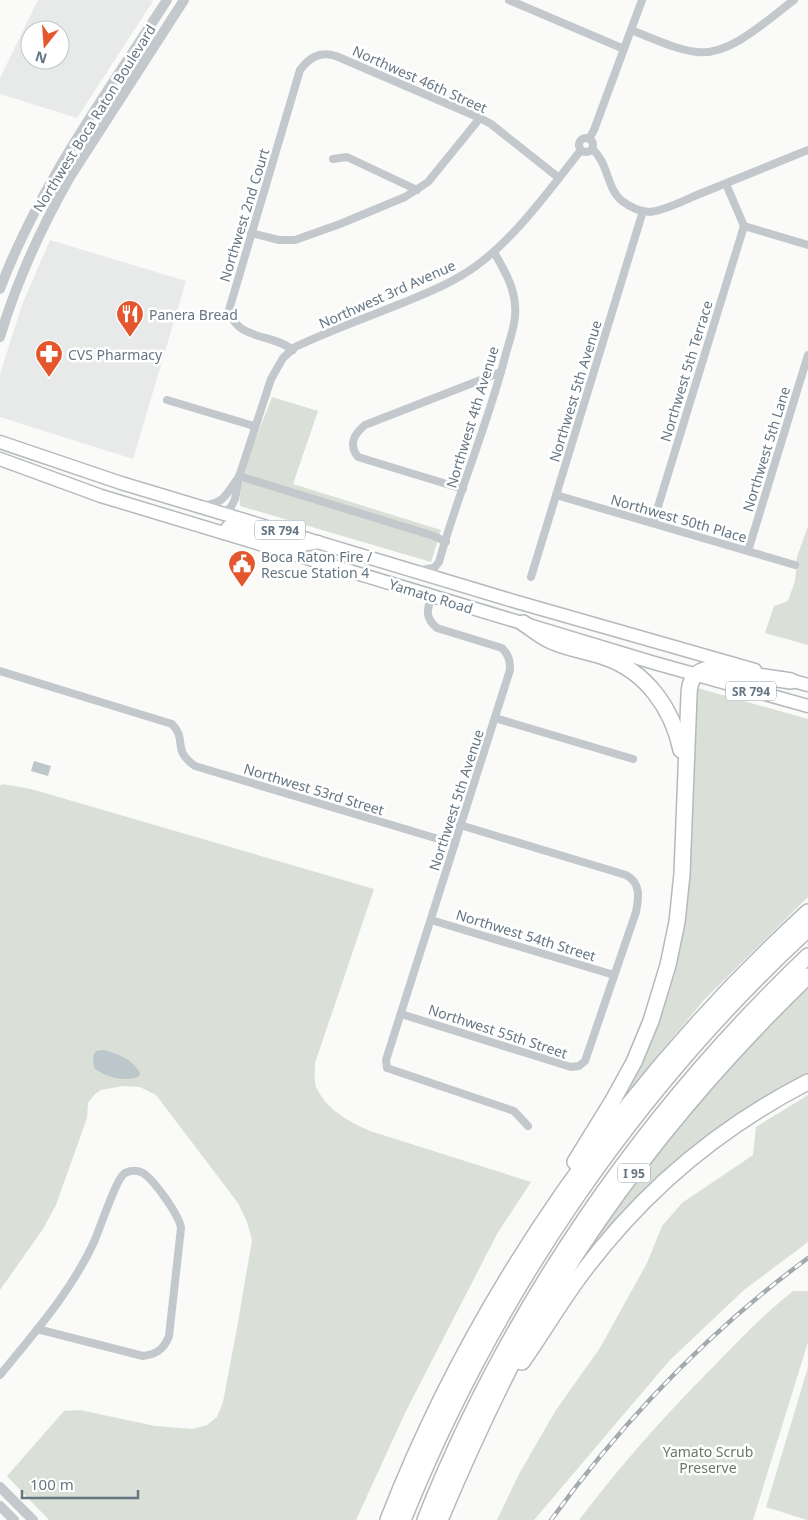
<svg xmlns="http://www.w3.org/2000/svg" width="808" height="1520" font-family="'Noto Sans',sans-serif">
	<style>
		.built { fill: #e8e9e9; fill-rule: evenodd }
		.green { fill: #dadfd7 }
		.water { fill: #bbc7cb }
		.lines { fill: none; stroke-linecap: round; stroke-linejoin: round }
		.primary-casing { stroke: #b5babe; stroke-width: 15 }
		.motorway-casing { stroke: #b4b9bd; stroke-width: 18 }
		.minor { stroke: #c3c8cc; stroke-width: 8 }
		.tertiary { stroke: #c3c8cc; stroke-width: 10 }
		.primary { stroke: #fff; stroke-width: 12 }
		.motorway { stroke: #fff; stroke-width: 15 }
		.rail-casing { stroke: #a2aab0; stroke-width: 4.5 }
		.rail { stroke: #fff; stroke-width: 2.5; stroke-dasharray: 8; stroke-linecap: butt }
		.labels { text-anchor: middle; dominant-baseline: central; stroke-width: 5; stroke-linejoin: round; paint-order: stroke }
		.shield { fill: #fff; stroke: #939fa8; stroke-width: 1 }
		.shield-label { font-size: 12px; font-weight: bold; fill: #657683 }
		.street-label { font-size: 14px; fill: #657683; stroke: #fff }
		.poi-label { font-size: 14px; fill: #657683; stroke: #fff; text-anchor: start }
		.park-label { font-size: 14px; fill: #687a64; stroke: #fff }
	</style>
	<rect width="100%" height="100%" fill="#fafaf8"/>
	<!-- built -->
	<g class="built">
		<path d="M38 0H148L153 1 77 118 0 94V78ZM30 30H60V60H30Z"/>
		<polygon points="50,240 186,281 133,459 0,417 0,374 22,305"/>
	</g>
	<!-- green -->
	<g class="green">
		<path d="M272 397 318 411 293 484 441 530 431 562 240 506C237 480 262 424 272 397Z"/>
		<polygon points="808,526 808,645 765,633 774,606 788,601 795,581 797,557"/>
		<polygon points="694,687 808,719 808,897 704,1000 658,1055 618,1109 614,1106 670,971"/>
		<path d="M2 784 31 789 374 889 315 1063C315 1070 314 1081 316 1087 327 1110 348 1121 370 1131L531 1182 497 1234 406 1411 356 1520H49L7 1476 64 1411 80 1410 155 1426 193 1429 207 1425 217 1417 223 1402 237 1328 252 1240 247 1222 238 1203 156 1095 140 1087 123 1086 101 1090 95 1094 88 1103 87 1118 56 1205 43 1229 0 1290V786Z"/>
		<polygon points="808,984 808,1075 756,1104 729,1121 695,1146 595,1248 591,1245 644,1168 717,1078"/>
		<polygon points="808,1095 808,1242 744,1290 669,1361 534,1520 497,1520 519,1474 556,1410 600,1348 647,1263 662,1226 682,1203 753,1155 756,1127"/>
		<path d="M793 1291H808V1342L753 1520H579C620 1466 665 1415 713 1367 739 1340 764 1314 793 1291Z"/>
		<polygon points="808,1367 808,1520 807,1520 766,1507"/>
	</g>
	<!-- water -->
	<g class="water">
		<polygon points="34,761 51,766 48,776 31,771"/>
		<path d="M103 1050C117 1053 132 1059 140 1073L139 1076C126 1083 105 1077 94 1068L93 1056 96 1051Z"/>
	</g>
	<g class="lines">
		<defs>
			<g id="primary">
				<polyline points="0,442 121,483 517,602 755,670"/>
				<polyline points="0,459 101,496 651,662 808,706"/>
				<polyline points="224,533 228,527 234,526 302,545 318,542"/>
				<polyline points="782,678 808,685"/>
			</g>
			<g id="motorway">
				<path d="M523 623C531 628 540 636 549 640 565 648 586 651 604 657 646 671 672 708 681 750"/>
				<path d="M575 1162 612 1102 634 1062 651 1021 668 965 677 922 682 874 689 695C689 681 695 670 710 669L791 681"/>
				<path d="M522 1362C541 1335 558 1306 577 1280 638 1196 716 1129 808 1082"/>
				<path d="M388 1520C477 1291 627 1078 808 912"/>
				<path d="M403 1520C493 1297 631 1092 808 929"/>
				<path d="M425 1520C509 1308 643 1113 808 956"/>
				<path d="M440 1520C466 1458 494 1397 525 1338 541 1308 560 1280 578 1251 644 1151 722 1059 808 976"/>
			</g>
		</defs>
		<!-- primary casing -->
		<use href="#primary" class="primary-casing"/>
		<!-- motorway casing -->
		<use href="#motorway" class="motorway-casing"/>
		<!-- minor -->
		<g class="minor">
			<polyline points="509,0 624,49"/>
			<path d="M631 30C652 38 674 49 697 52 731 56 768 19 794 0"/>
			<circle cx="586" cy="145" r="7"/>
			<polyline points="589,139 594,130 642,0"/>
			<path d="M592 149C609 163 606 188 622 201 630 207 640 212 650 212 666 210 683 201 697 195 734 180 771 165 808 150"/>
			<polyline points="333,159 347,157 417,190"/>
			<polyline points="726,184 744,226 808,245"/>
			<polyline points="251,233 279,240 295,240 340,224 405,197 428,182 480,118"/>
			<path d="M293 350C272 333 237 341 229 310L300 70C310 57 320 51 336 56L480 118 491 124 559 178"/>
			<polyline points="167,400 254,426"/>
			<polyline points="239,476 434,536 446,542"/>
			<path d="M463 489 358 457C348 445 354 434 365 425L501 372"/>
			<polyline points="556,495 795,565"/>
			<path d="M204 505C226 503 226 493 239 477"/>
			<path d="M224 513 231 507 235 499 239 477 271 379 283 358 295 347C331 330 368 317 405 302 429 292 454 282 476 266 516 237 550 189 581 150"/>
			<polyline points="653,523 744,226"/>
			<polyline points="748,551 808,355"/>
			<path d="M421 570 434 568 439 562C458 493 487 427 505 357 509 341 517 322 515 305 514 286 503 268 494 252"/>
			<polyline points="531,577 643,211"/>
			<path d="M433 596C426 609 425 618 437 628L502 648C509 655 510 661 510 670L386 1060 387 1068 514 1111 528 1126"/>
			<path d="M0 671 172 724C188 741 171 749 195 766L455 844"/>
			<polyline points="495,718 633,759"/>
			<polyline points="431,920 614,975"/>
			<path d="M401 1014 571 1067 579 1066 585 1061 636 912C639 897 641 883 626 875L460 825"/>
			<path d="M0 1375C34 1333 71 1292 94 1242 100 1229 116 1178 125 1173 130 1170 138 1170 143 1173 155 1181 179 1215 181 1228L169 1336C164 1349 157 1354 143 1356L37 1329"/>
		</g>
		<!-- tertiary -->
		<g class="tertiary">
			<path d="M0 289C39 185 107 93 167 0"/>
			<path d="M0 337C17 280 41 228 70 177L184 0"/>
			<polyline points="0,1487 33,1520"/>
			<polyline points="0,1506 14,1520"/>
		</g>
		<!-- primary -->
		<use href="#primary" class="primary"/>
		<!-- motorway -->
		<use href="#motorway" class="motorway"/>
		<defs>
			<path id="rail" d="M551 1520C623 1421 709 1331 808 1258"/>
		</defs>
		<!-- rail casing -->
		<use href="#rail" class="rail-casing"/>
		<!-- rail -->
		<use href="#rail" class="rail"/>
	</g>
	<!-- icons -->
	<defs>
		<symbol id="restaurant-pin" viewBox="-11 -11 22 30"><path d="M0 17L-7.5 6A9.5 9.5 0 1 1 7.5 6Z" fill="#e4572e" stroke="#fff"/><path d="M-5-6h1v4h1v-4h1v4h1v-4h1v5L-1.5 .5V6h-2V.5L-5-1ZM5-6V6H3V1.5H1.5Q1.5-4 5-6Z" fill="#fff"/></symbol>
		<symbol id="pharmacy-pin" viewBox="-11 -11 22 30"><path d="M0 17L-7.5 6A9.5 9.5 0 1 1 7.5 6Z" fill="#e4572e" stroke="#fff"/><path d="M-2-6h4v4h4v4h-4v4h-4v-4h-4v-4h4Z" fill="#fff"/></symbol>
		<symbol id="civic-pin" viewBox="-11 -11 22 30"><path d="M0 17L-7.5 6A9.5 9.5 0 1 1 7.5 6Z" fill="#e4572e" stroke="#fff"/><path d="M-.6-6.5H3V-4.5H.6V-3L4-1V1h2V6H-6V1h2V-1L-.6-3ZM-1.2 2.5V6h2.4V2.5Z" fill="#fff"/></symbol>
	</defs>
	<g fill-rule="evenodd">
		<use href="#restaurant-pin" x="114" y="298" width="32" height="43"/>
		<use href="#pharmacy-pin" x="33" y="338" width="32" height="43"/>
		<use href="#civic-pin" x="226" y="548" width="32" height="43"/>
	</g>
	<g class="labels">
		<!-- shield labels -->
		<g class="shield">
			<rect x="255" y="520.5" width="50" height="19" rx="4"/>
			<rect x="726" y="681.5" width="50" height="19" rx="4"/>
			<rect x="618" y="1163.5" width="32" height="19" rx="4"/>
		</g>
		<g class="shield-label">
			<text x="280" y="530">SR 794</text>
			<text x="751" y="691">SR 794</text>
			<text x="634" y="1173">I 95</text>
		</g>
		<!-- street labels -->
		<g class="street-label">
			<text transform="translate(420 79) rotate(24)">Northwest 46th Street</text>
			<text transform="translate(94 118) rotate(-58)">Northwest Boca Raton Boulevard</text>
			<text transform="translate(244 215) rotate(-73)">Northwest 2nd Court</text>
			<text transform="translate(387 294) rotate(-24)">Northwest 3rd Avenue</text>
			<text transform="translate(686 371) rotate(-73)">Northwest 5th Terrace</text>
			<text transform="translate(575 391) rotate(-73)">Northwest 5th Avenue</text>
			<text transform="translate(472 417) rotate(-73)">Northwest 4th Avenue</text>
			<text transform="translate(766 449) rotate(-73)">Northwest 5th Lane</text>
			<text transform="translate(679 518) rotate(16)">Northwest 50th Place</text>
			<text transform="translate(431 596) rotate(17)">Yamato Road</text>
			<text transform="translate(314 789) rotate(17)">Northwest 53rd Street</text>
			<text transform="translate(456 800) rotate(-72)">Northwest 5th Avenue</text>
			<text transform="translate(526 935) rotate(17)">Northwest 54th Street</text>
			<text transform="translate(498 1031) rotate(18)">Northwest 55th Street</text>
		</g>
		<!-- poi labels -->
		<g class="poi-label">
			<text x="149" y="314">Panera Bread</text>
			<text x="68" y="354">CVS Pharmacy</text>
			<text x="261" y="556">Boca Raton Fire /<tspan x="261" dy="16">Rescue Station 4</tspan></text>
		</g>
		<!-- park labels -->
		<g class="park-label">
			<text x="708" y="1451">Yamato Scrub<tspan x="708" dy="16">Preserve</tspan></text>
		</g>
	</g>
	<!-- north arrow -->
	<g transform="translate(45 45) rotate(197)"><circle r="24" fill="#ffffff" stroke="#c1c8cd"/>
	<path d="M0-4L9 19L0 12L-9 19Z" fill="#e4572e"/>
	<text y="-8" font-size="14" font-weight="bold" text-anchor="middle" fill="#657683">N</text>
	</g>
	<!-- scale -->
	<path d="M22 1490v8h116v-8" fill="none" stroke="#657683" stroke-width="2.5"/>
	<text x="30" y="1490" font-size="15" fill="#657683" stroke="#ffffff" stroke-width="4" paint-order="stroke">100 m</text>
</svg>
